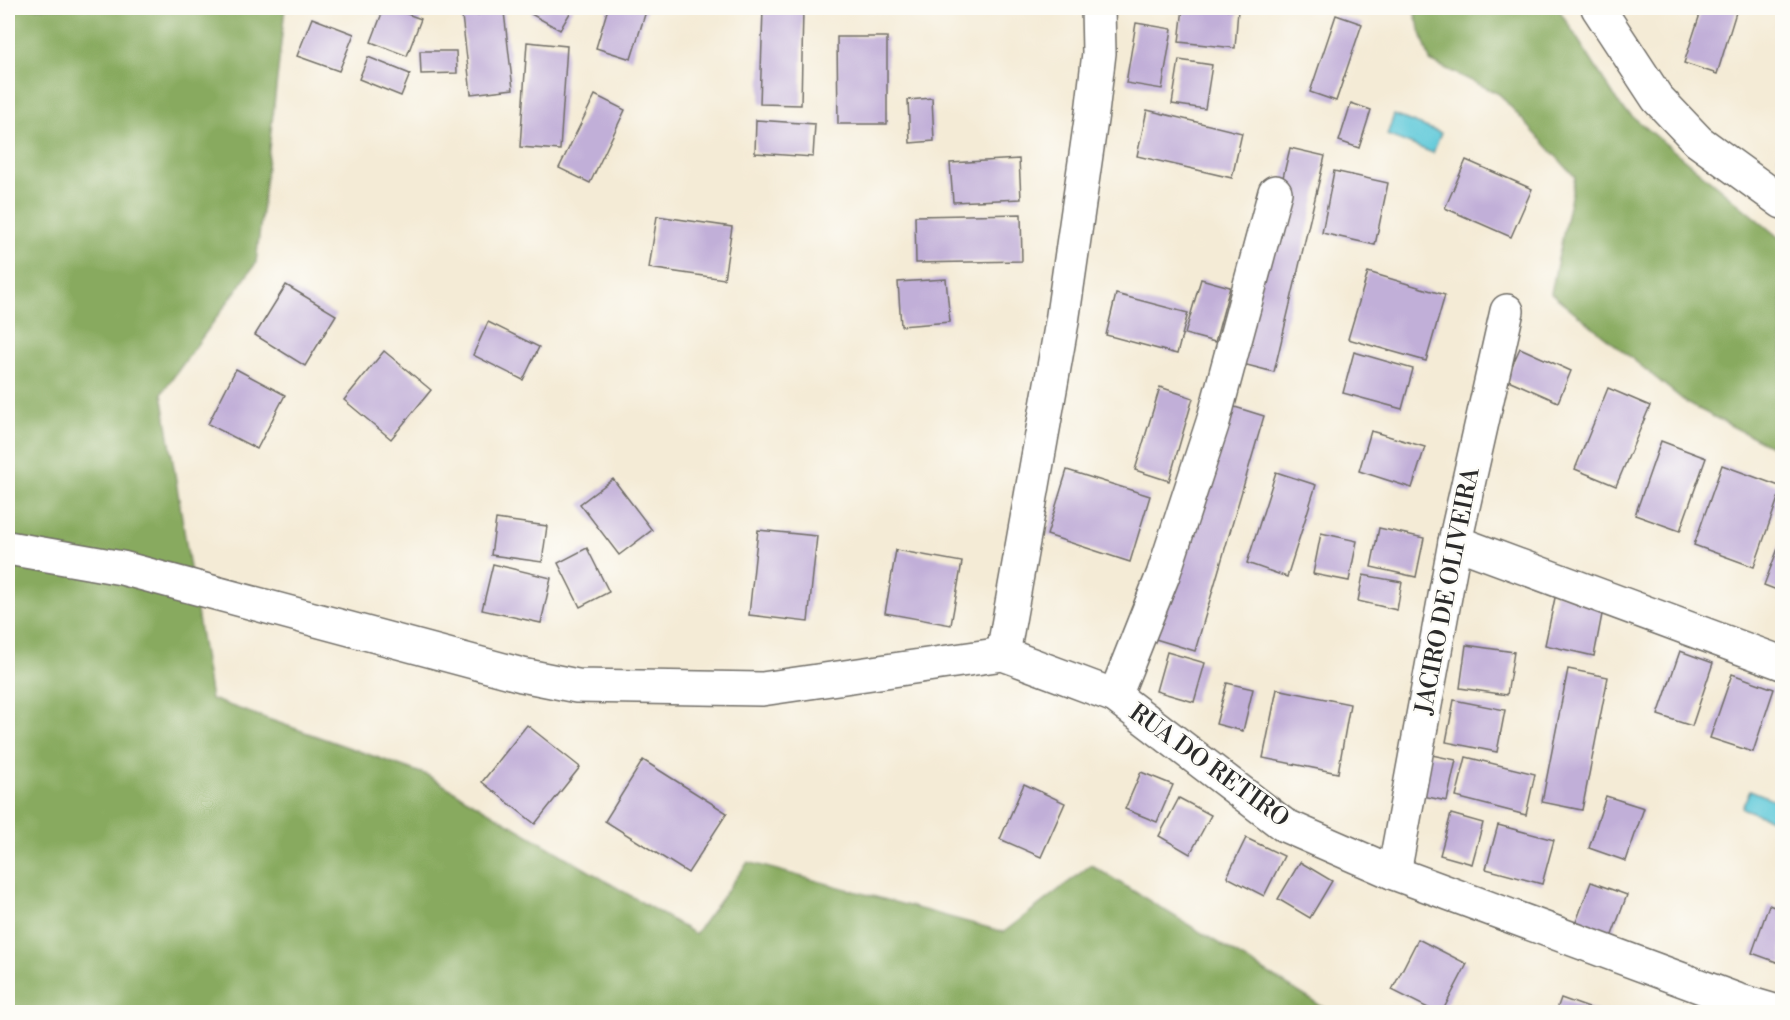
<svg xmlns="http://www.w3.org/2000/svg" width="1790" height="1020" font-family="'Libre Bodoni',serif">
	<style>
		.forest { fill: #88aa5e; stroke: #5a6a44; stroke-width: 1.5 }
		.water { fill: #5fc9d9; stroke: #457a82; stroke-width: 1.5 }
		.building { fill: #c1afd8 }
		.lines { fill: none; stroke-linecap: round; stroke-linejoin: round }
		.street-casing { stroke: #716e67; stroke-width: 36 }
		.street { stroke: #fff; stroke-width: 33 }
		.labels { text-anchor: middle; dominant-baseline: central; stroke-width: 5; stroke-linejoin: round; paint-order: stroke }
		.street-label { font-size: 24px; fill: #2b2b2b; stroke: #fdfcf7 }
	</style>
	<rect width="100%" height="100%" fill="#fdfcf7"/>
	<filter id="ink" filterUnits="userSpaceOnUse"><feTurbulence type="fractalNoise" baseFrequency=".0167" numOctaves="2"/><feDisplacementMap in="SourceGraphic" scale="12" xChannelSelector="R" yChannelSelector="G"/><feConvolveMatrix kernelMatrix="1 2 1 2 8 2 1 2 1" color-interpolation-filters="sRGB"/></filter>
	<filter id="wash" filterUnits="userSpaceOnUse"><feTurbulence type="fractalNoise" baseFrequency=".008" numOctaves="4" result="noise"/><feDisplacementMap in="SourceGraphic" scale="24" xChannelSelector="R" yChannelSelector="G"/><feGaussianBlur stdDeviation="1.35" result="paint"/><feColorMatrix in="noise" values="0 0 0 0 0 0 0 0 0 0 0 0 0 0 0 0 0 1.4 0 .05"/><feComposite in="paint" operator="in"/></filter>
	<g filter="url(#wash)">
		<rect width="100%" height="100%" fill="#f4ebd6"/>
		<!-- forest -->
		<g class="forest">
			<polygon points="8,8 285,8 256,263 162,393 211,699 427,775 695,934 748,862 1004,932 1091,865 1331,1012 8,1012"/>
			<polygon points="1413,8 1558,8 1621,107 1782,240 1782,452 1687,403 1551,293 1575,177 1499,94 1430,61"/>
		</g>
		<!-- water -->
		<g class="water">
			<polygon points="1394,115 1441,133 1433,153 1387,135"/>
			<polygon points="1750,790 1782,803 1782,814 1779,822 1742,808"/>
		</g>
		<g id="blocks">
			<!-- building -->
			<g class="building">
				<polygon points="384,8 391,8 421,19 407,56 371,42"/>
				<polygon points="535,8 573,8 560,30 531,14"/>
				<polygon points="608,8 647,8 631,59 596,48"/>
				<polygon points="763,8 803,9 801,105 760,104"/>
				<polygon points="1183,8 1238,10 1235,48 1179,42"/>
				<polygon points="1702,8 1737,9 1717,74 1684,63"/>
				<polygon points="504,12 513,89 471,94 462,16"/>
				<polygon points="1336,15 1362,24 1336,101 1310,92"/>
				<polygon points="312,18 354,34 339,71 297,56"/>
				<polygon points="1136,23 1172,29 1162,89 1126,83"/>
				<polygon points="837,37 887,37 887,124 838,124"/>
				<polygon points="527,42 567,46 560,150 520,147"/>
				<polygon points="420,51 456,51 457,73 421,74"/>
				<polygon points="368,57 410,74 401,96 359,79"/>
				<polygon points="1179,60 1212,65 1205,109 1172,104"/>
				<polygon points="595,95 625,110 590,183 559,168"/>
				<polygon points="932,98 934,141 910,143 908,100"/>
				<polygon points="1351,103 1371,110 1359,148 1339,141"/>
				<polygon points="1147,110 1242,133 1232,178 1137,156"/>
				<polygon points="756,120 815,124 813,157 755,153"/>
				<polygon points="1782,147 1782,160 1777,157"/>
				<polygon points="1290,148 1325,156 1274,372 1239,363"/>
				<polygon points="1019,159 1021,199 953,202 950,163"/>
				<polygon points="1466,160 1532,189 1511,237 1445,208"/>
				<polygon points="1334,171 1388,183 1375,245 1322,233"/>
				<polygon points="1021,214 1022,261 916,263 915,216"/>
				<polygon points="657,216 732,227 724,279 649,268"/>
				<polygon points="1368,272 1445,295 1426,361 1348,339"/>
				<polygon points="946,279 950,322 901,326 898,282"/>
				<polygon points="1201,279 1230,287 1215,342 1185,334"/>
				<polygon points="286,285 336,315 305,366 255,335"/>
				<polygon points="1116,294 1188,313 1177,354 1106,335"/>
				<polygon points="488,322 539,347 523,380 473,355"/>
				<polygon points="1520,348 1571,371 1558,402 1506,379"/>
				<polygon points="384,351 431,390 391,439 344,400"/>
				<polygon points="1354,352 1413,369 1402,409 1343,393"/>
				<polygon points="236,369 285,395 257,449 208,424"/>
				<polygon points="1160,387 1193,398 1169,481 1135,470"/>
				<polygon points="1608,388 1650,406 1616,486 1575,469"/>
				<polygon points="1222,403 1264,416 1195,651 1152,638"/>
				<polygon points="1371,431 1425,447 1412,488 1359,471"/>
				<polygon points="1661,441 1706,458 1680,531 1635,515"/>
				<polygon points="1722,465 1782,487 1754,567 1694,545"/>
				<polygon points="1067,470 1150,496 1130,562 1047,535"/>
				<polygon points="1276,472 1316,485 1287,577 1247,563"/>
				<polygon points="613,479 652,530 619,555 580,504"/>
				<polygon points="496,519 547,526 542,562 491,555"/>
				<polygon points="1379,528 1424,538 1416,577 1371,567"/>
				<polygon points="758,530 817,536 808,622 749,615"/>
				<polygon points="1321,533 1357,541 1349,581 1313,574"/>
				<polygon points="1782,538 1782,592 1764,585"/>
				<polygon points="587,548 609,592 580,607 558,563"/>
				<polygon points="896,550 962,562 951,625 885,613"/>
				<polygon points="493,564 551,578 541,623 482,610"/>
				<polygon points="1363,575 1402,582 1397,610 1358,601"/>
				<polygon points="1556,593 1604,604 1594,656 1545,645"/>
				<polygon points="1466,645 1514,652 1507,695 1460,688"/>
				<polygon points="1680,651 1713,663 1692,726 1658,715"/>
				<polygon points="1167,652 1205,663 1194,702 1156,691"/>
				<polygon points="1568,669 1608,677 1582,810 1542,802"/>
				<polygon points="1732,674 1774,689 1753,752 1710,738"/>
				<polygon points="1227,683 1253,689 1243,731 1216,724"/>
				<polygon points="1277,689 1350,704 1338,773 1263,758"/>
				<polygon points="1454,700 1505,710 1497,752 1446,742"/>
				<polygon points="527,725 580,767 535,824 482,782"/>
				<polygon points="1427,754 1456,760 1447,801 1418,795"/>
				<polygon points="1466,757 1535,774 1526,815 1456,797"/>
				<polygon points="643,760 727,813 688,873 605,821"/>
				<polygon points="1141,772 1173,785 1157,822 1125,809"/>
				<polygon points="1024,784 1065,803 1041,857 1000,839"/>
				<polygon points="1606,796 1644,808 1626,861 1589,848"/>
				<polygon points="1179,798 1211,815 1190,854 1159,836"/>
				<polygon points="1451,814 1483,823 1472,864 1440,855"/>
				<polygon points="1498,825 1554,840 1542,884 1486,869"/>
				<polygon points="1246,838 1284,856 1264,896 1227,877"/>
				<polygon points="1300,862 1332,881 1310,918 1278,899"/>
				<polygon points="1591,882 1627,895 1609,943 1573,930"/>
				<polygon points="1769,905 1782,910 1782,964 1752,953"/>
				<polygon points="1418,939 1467,964 1442,1012 1436,1012 1392,990"/>
				<polygon points="1561,998 1600,1012 1556,1012"/>
			</g>
		</g>
	</g>
	<g filter="url(#ink)">
		<use href="#blocks" fill-opacity="0" stroke="#716e67" stroke-width="1.5"/>
		<g class="lines">
			<defs>
				<g id="street">
					<polyline points="1598,8 1657,98 1698,141 1782,202"/>
					<polyline points="1455,542 1782,663"/>
					<polyline points="8,548 122,568 522,675 577,686 762,689 1003,654 1115,696 1284,825 1394,873 1737,1000 1778,1012"/>
					<polyline points="1003,654 1062,322 1092,113 1099,53 1098,8"/>
					<polyline points="1115,696 1163,575 1213,422 1275,192"/>
					<polyline points="1394,873 1455,542 1507,311"/>
				</g>
			</defs>
			<!-- street casing -->
			<use href="#street" class="street-casing"/>
			<!-- street -->
			<use href="#street" class="street"/>
		</g>
	</g>
	<g class="labels">
		<!-- street labels -->
		<g class="street-label">
			<text transform="translate(1448 591) rotate(-79)">JACIRO DE OLIVEIRA</text>
			<text transform="translate(1209 766) rotate(36)">RUA DO RETIRO</text>
		</g>
	</g>
	<!-- margin -->
	<rect width="1790" height="1020" fill="none" stroke="#fdfcf7" stroke-width="30"/>
</svg>
